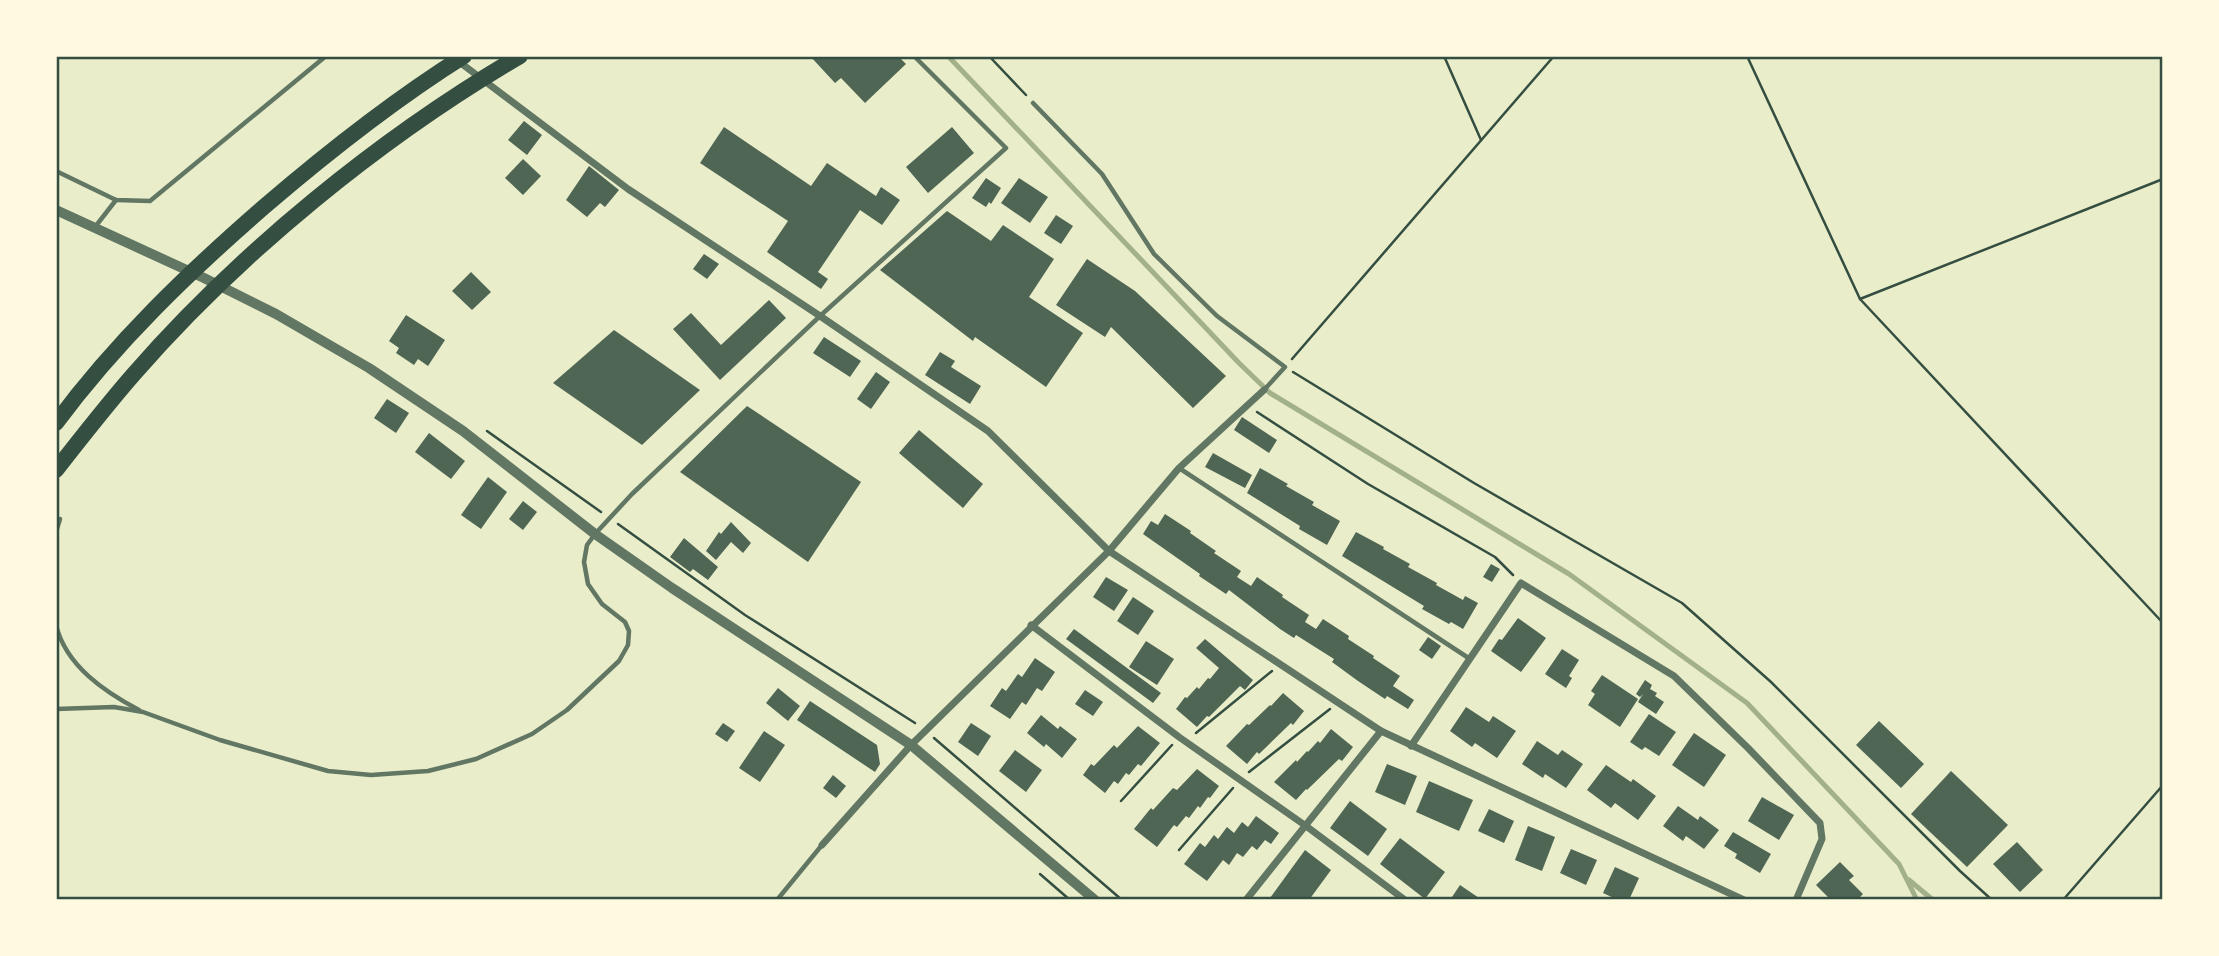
<svg xmlns="http://www.w3.org/2000/svg" width="2219" height="956" font-family="Rubik,sans-serif">
	<style>
		.lines { fill: none; stroke-linecap: round; stroke-linejoin: round }
		.stream { stroke: #a3b18a; stroke-width: 5 }
		.building { fill: #4f6655 }
		.path { stroke: #344e41; stroke-width: 2.5 }
		.service { stroke: #617663; stroke-width: 4.5 }
		.minor { stroke: #617663; stroke-width: 7 }
		.tertiary { stroke: #617663; stroke-width: 10 }
		.motorway { stroke: #344e41; stroke-width: 16 }
		.neatline { fill: none; stroke: #344e41; stroke-width: 2.5 }
	</style>
	<rect width="100%" height="100%" fill="#e9edc9"/>
	<g class="lines">
		<!-- stream -->
		<g class="stream">
			<polyline points="948,56 1239,363 1270,393 1569,574 1747,703 1899,864 1917,900"/>
			<polyline points="1909,880 1933,900"/>
		</g>
	</g>
	<!-- building -->
	<g class="building">
		<polygon points="810,56 898,56 906,64 865,103 841,78 835,83"/>
		<polygon points="524,121 542,135 527,155 508,140"/>
		<polygon points="724,127 811,186 827,163 876,196 881,187 900,200 882,225 860,210 818,272 828,279 821,289 767,252 788,221 700,163"/>
		<polygon points="952,127 974,153 928,193 906,167"/>
		<polygon points="523,159 541,176 523,195 505,178"/>
		<polygon points="589,166 619,190 605,207 600,203 587,217 566,200"/>
		<polygon points="986,178 1001,188 991,204 989,202 986,207 972,198"/>
		<polygon points="1019,178 1048,197 1030,223 1001,203"/>
		<polygon points="947,211 991,241 1003,225 1054,259 1029,297 1083,333 1046,387 975,337 973,341 880,270"/>
		<polygon points="1056,215 1073,226 1061,244 1044,233"/>
		<polygon points="704,254 719,264 707,279 693,269"/>
		<polygon points="1087,259 1135,291 1226,376 1193,408 1111,327 1105,337 1056,305"/>
		<polygon points="471,272 491,292 472,310 452,291"/>
		<polygon points="769,300 786,318 720,380 673,329 691,313 721,345"/>
		<polygon points="406,315 445,340 428,366 418,359 414,365 396,353 399,348 389,341"/>
		<polygon points="614,330 700,390 642,445 553,383"/>
		<polygon points="824,337 861,361 850,377 813,353"/>
		<polygon points="940,352 955,361 951,367 981,386 970,404 925,375"/>
		<polygon points="876,372 890,382 871,409 857,399"/>
		<polygon points="387,399 409,413 396,433 374,418"/>
		<polygon points="747,406 861,482 808,562 680,472"/>
		<polygon points="1242,417 1277,440 1269,453 1234,430"/>
		<polygon points="919,430 983,484 963,508 899,453"/>
		<polygon points="429,433 465,461 451,479 415,452"/>
		<polygon points="1213,453 1252,475 1245,488 1205,467"/>
		<polygon points="1260,468 1288,484 1286,486 1314,502 1312,505 1340,521 1327,545 1299,529 1300,526 1247,493"/>
		<polygon points="488,477 507,492 481,529 461,515"/>
		<polygon points="523,501 537,512 523,530 509,519"/>
		<polygon points="1165,514 1191,531 1190,533 1216,551 1214,553 1241,571 1237,577 1251,586 1257,577 1283,595 1282,597 1309,615 1305,622 1316,629 1323,619 1349,636 1348,639 1374,656 1373,658 1400,676 1393,686 1414,700 1408,709 1387,696 1385,699 1358,681 1332,662 1334,659 1296,635 1294,638 1280,629 1229,590 1226,594 1199,576 1200,574 1143,534 1151,521 1158,525"/>
		<polygon points="731,522 751,543 743,553 731,542 716,560 706,551 719,532 721,534"/>
		<polygon points="1356,532 1384,547 1383,549 1410,564 1408,567 1437,583 1436,585 1463,600 1465,596 1478,603 1463,629 1451,622 1449,624 1422,609 1424,606 1342,556"/>
		<polygon points="684,538 718,567 708,580 693,569 690,572 670,557"/>
		<polygon points="1491,564 1500,569 1492,582 1483,577"/>
		<polygon points="1106,577 1128,590 1114,611 1093,597"/>
		<polygon points="1133,597 1154,611 1138,635 1117,621"/>
		<polygon points="1518,618 1546,638 1521,672 1491,651 1499,639 1502,640"/>
		<polygon points="1074,629 1161,693 1153,703 1066,639"/>
		<polygon points="1428,637 1441,646 1432,659 1419,650"/>
		<polygon points="1205,639 1253,680 1245,690 1240,686 1209,717 1207,716 1197,727 1176,709 1185,697 1187,698 1197,687 1199,689 1208,678 1210,679 1219,668 1196,648"/>
		<polygon points="1146,641 1174,659 1157,685 1129,667"/>
		<polygon points="1562,649 1579,660 1569,676 1572,678 1566,688 1545,674"/>
		<polygon points="1035,658 1055,672 1042,691 1037,688 1026,705 1022,702 1010,719 990,706 1002,688 1006,691 1018,674 1022,677"/>
		<polygon points="1602,675 1638,699 1620,727 1588,705 1595,694 1591,691"/>
		<polygon points="1645,680 1652,685 1650,689 1657,693 1655,696 1664,702 1656,714 1638,702 1643,694 1640,697 1636,694"/>
		<polygon points="778,688 800,706 788,721 766,703"/>
		<polygon points="1085,690 1103,702 1093,716 1075,704"/>
		<polygon points="1283,693 1304,711 1293,725 1291,723 1259,754 1257,752 1247,764 1226,746 1247,724 1249,725 1270,705 1271,706"/>
		<polygon points="810,701 877,745 880,764 875,772 797,720"/>
		<polygon points="1466,707 1489,722 1493,716 1516,731 1497,758 1475,743 1472,747 1450,731"/>
		<polygon points="1649,714 1676,732 1659,756 1645,747 1642,750 1630,742"/>
		<polygon points="1041,715 1058,729 1060,726 1077,739 1062,758 1046,744 1044,747 1027,733"/>
		<polygon points="1879,721 1924,764 1901,788 1856,745"/>
		<polygon points="723,723 735,731 727,742 715,734"/>
		<polygon points="971,723 991,736 978,756 958,742"/>
		<polygon points="1138,726 1160,743 1141,766 1138,764 1129,775 1126,773 1118,784 1114,781 1105,793 1083,775 1091,764 1094,766 1114,745 1117,748"/>
		<polygon points="1331,729 1353,747 1342,761 1339,759 1307,790 1306,789 1296,800 1274,782 1296,760 1297,762 1307,751 1308,752 1318,741 1320,743"/>
		<polygon points="764,731 785,745 760,782 739,768"/>
		<polygon points="1694,733 1726,755 1704,787 1672,765"/>
		<polygon points="1537,741 1558,755 1562,750 1583,764 1566,788 1545,774 1543,778 1522,764"/>
		<polygon points="1015,750 1042,770 1026,792 999,771"/>
		<polygon points="1387,764 1417,776 1405,805 1375,792"/>
		<polygon points="1606,765 1631,782 1633,779 1656,796 1638,820 1615,803 1611,808 1587,790"/>
		<polygon points="1197,769 1219,786 1210,798 1208,797 1200,808 1198,806 1189,818 1186,816 1177,827 1174,825 1157,847 1134,829 1151,808 1153,810 1173,788 1177,790"/>
		<polygon points="1951,771 2008,825 1967,867 1911,814"/>
		<polygon points="833,775 846,786 836,798 823,788"/>
		<polygon points="1429,781 1473,800 1459,831 1416,812"/>
		<polygon points="1762,797 1794,815 1779,840 1748,821"/>
		<polygon points="1350,801 1387,829 1368,856 1330,828"/>
		<polygon points="1678,806 1698,820 1700,816 1719,830 1704,849 1686,836 1683,841 1663,826"/>
		<polygon points="1489,809 1514,821 1504,843 1478,831"/>
		<polygon points="1256,816 1279,833 1271,844 1265,840 1257,850 1252,846 1243,857 1237,853 1229,865 1223,860 1207,881 1184,864 1200,843 1205,847 1214,835 1218,839 1227,827 1234,833 1242,822 1248,827"/>
		<polygon points="1528,826 1555,837 1542,871 1515,860"/>
		<polygon points="1733,832 1771,854 1760,873 1735,858 1737,854 1724,846"/>
		<polygon points="1400,838 1445,872 1425,899 1380,864"/>
		<polygon points="2017,842 2043,870 2020,892 1993,864"/>
		<polygon points="1571,849 1597,860 1586,885 1560,873"/>
		<polygon points="1305,850 1331,870 1309,900 1273,900 1270,898"/>
		<polygon points="1840,862 1854,876 1849,880 1863,894 1857,900 1831,900 1816,885"/>
		<polygon points="1615,867 1639,878 1629,900 1618,900 1603,893"/>
		<polygon points="1460,885 1482,900 1450,900"/>
	</g>
	<g class="lines">
		<!-- path -->
		<g class="path">
			<polyline points="989,56 1026,95"/>
			<polyline points="1444,56 1481,140"/>
			<polyline points="1747,56 1860,299 2163,623"/>
			<polyline points="1860,299 2163,179"/>
			<polyline points="1292,359 1554,56"/>
			<polyline points="1293,372 1474,483 1682,603 1771,682 1960,871 1992,900"/>
			<polyline points="1257,412 1368,484 1495,557 1513,575"/>
			<polyline points="487,431 601,512"/>
			<polyline points="618,524 745,615 915,723"/>
			<polyline points="1196,733 1272,671"/>
			<polyline points="934,738 1122,900"/>
			<polyline points="1249,772 1330,709"/>
			<polyline points="1121,801 1172,745"/>
			<polyline points="1179,850 1233,788"/>
			<polyline points="1040,874 1070,900"/>
			<polyline points="2063,900 2163,785"/>
		</g>
		<!-- service -->
		<g class="service">
			<polyline points="1033,103 1102,174 1154,254 1217,316 1285,367 1264,390"/>
			<polyline points="56,171 116,200 150,201 326,56"/>
			<polyline points="95,227 116,200"/>
			<polyline points="1179,468 1470,659"/>
			<polyline points="56,532 60,519"/>
			<path d="M56 625C66 666 105 692 139 710"/>
			<polyline points="56,709 114,707 143,712 220,740 328,771 371,775 428,771 476,759 532,734 567,710 619,661 628,645 629,631 625,622 602,604 588,584 584,562 587,545 595,534 632,494 820,316 1006,148 914,56"/>
			<polyline points="777,900 822,845"/>
		</g>
		<!-- minor -->
		<g class="minor">
			<polyline points="458,61 628,189 820,316 988,431 1109,551 1381,731 1744,900"/>
			<polyline points="1031,625 1179,737 1306,826 1405,900"/>
			<polyline points="1411,746 1521,583 1674,676 1748,748 1820,823 1822,839 1796,900"/>
			<polyline points="822,845 911,745 1109,551 1179,468 1264,390"/>
			<polyline points="1246,900 1381,731"/>
		</g>
		<!-- tertiary -->
		<polyline class="tertiary" points="56,210 204,278 276,314 369,368 463,431 595,534 672,588 911,745 1095,900"/>
		<!-- motorway -->
		<g class="motorway">
			<path d="M56 423C116 342 189 272 265 206 328 152 394 100 464 56"/>
			<path d="M56 470C81 438 106 406 133 375 239 253 380 138 520 56"/>
		</g>
	</g>
	<!-- border -->
	<rect width="2219" height="956" fill="none" stroke="#fefae0" stroke-width="116"/>
	<rect x="58" y="58" width="2103" height="840" class="neatline"/>
</svg>
